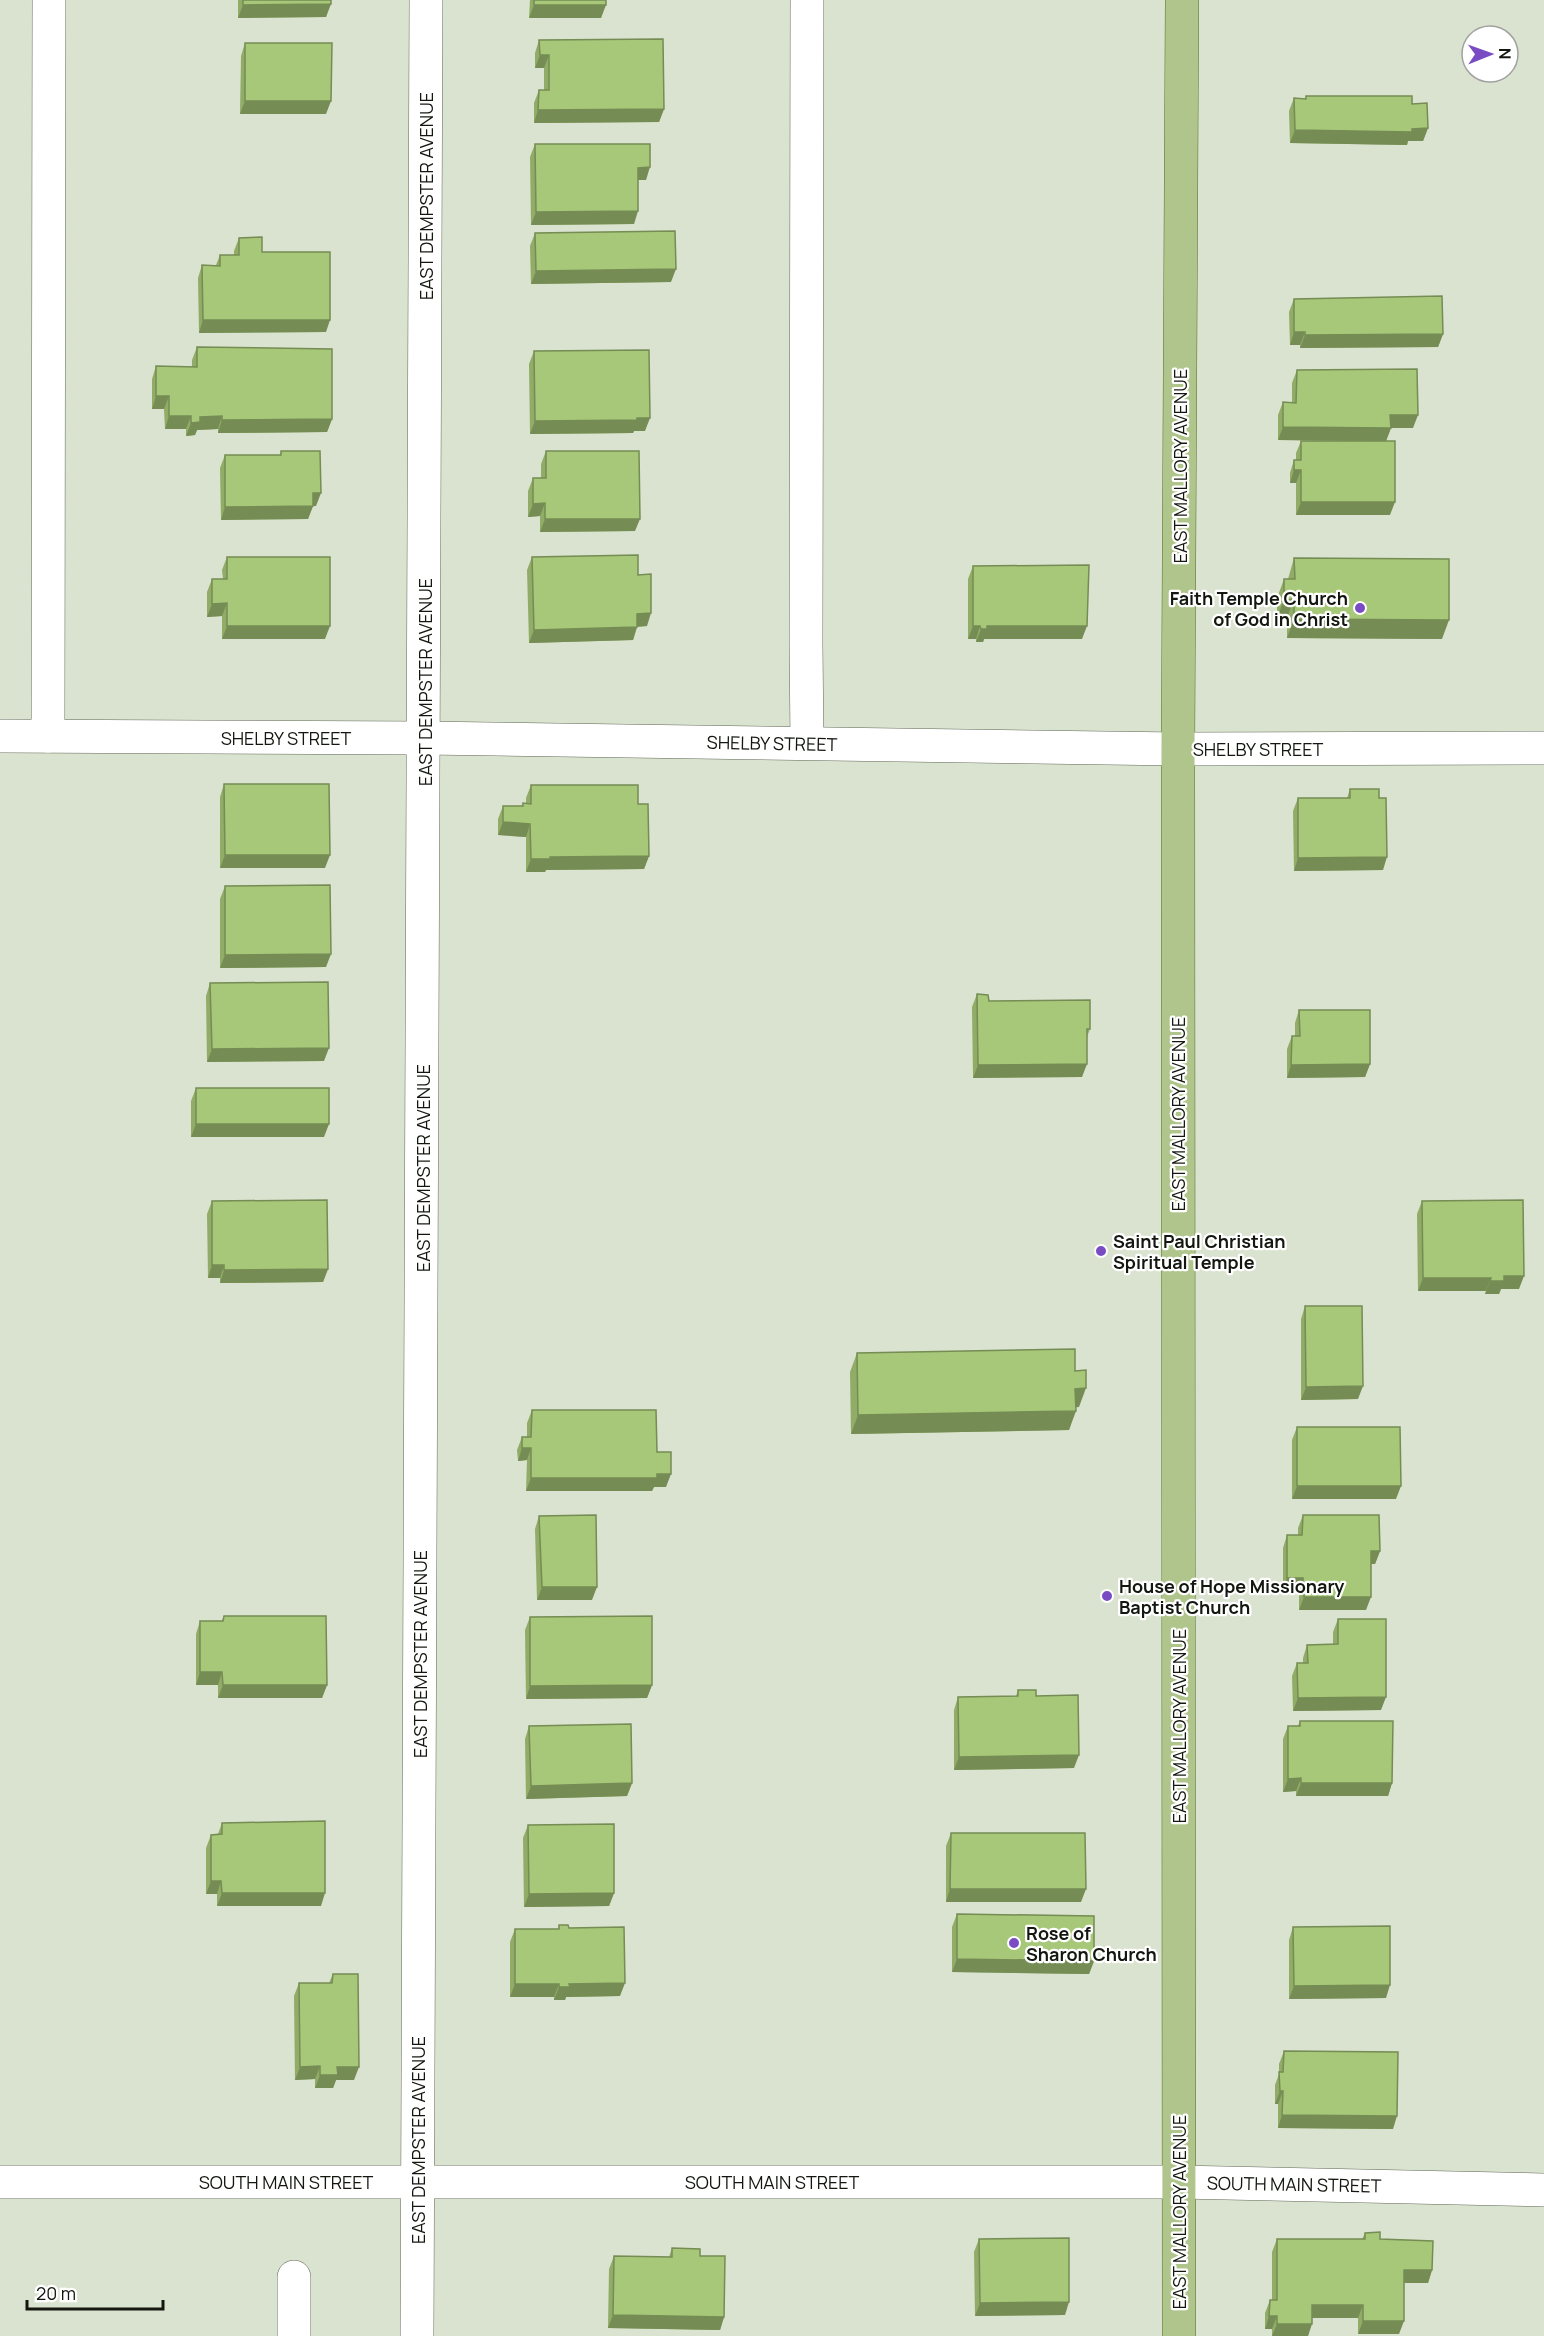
<svg xmlns="http://www.w3.org/2000/svg" width="1544" height="2336" font-family="Manrope,sans-serif">
	<style>
		.lines { fill: none; stroke-linecap: round; stroke-linejoin: round }
		.minor-casing { stroke: #606856; stroke-width: 34 }
		.major-casing { stroke: #566f2e; stroke-width: 34 }
		.minor { stroke: #fff; stroke-width: 33 }
		.major { stroke: #afc58b; stroke-width: 33 }
		.wall { fill: #90ac67 }
		.shaded-wall { fill: #758c54 }
		.building { fill: #a7c878; stroke: #758c54; stroke-width: 1.5 }
		.poi-dot { fill: #7a4cc4; stroke: #fff; stroke-width: 2 }
		.labels { text-anchor: middle; dominant-baseline: central; stroke-width: 4.5; stroke-linejoin: round; paint-order: stroke }
		.street-label { font-size: 18px; fill: #13170f; stroke: #fff }
		.poi-label { font-size: 18px; font-weight: bold; fill: #13170f; stroke: #fff; text-anchor: start }
	</style>
	<rect width="100%" height="100%" fill="#dae3cf"/>
	<g class="lines">
		<defs>
			<g id="minor">
				<polyline points="807,0 806,644 807,743"/>
				<polyline points="0,736 425,738 1178,749 1544,748"/>
				<polyline points="48,736 49,0"/>
				<polyline points="0,2182 1179,2182 1544,2190"/>
				<polyline points="294,2336 294,2277"/>
				<polyline points="417,2336 426,0"/>
			</g>
			<polyline id="major" points="1179,2336 1178,749 1182,0"/>
		</defs>
		<!-- minor casing -->
		<use href="#minor" class="minor-casing"/>
		<!-- major casing -->
		<use href="#major" class="major-casing"/>
		<!-- minor -->
		<use href="#minor" class="minor"/>
		<!-- major -->
		<use href="#major" class="major"/>
	</g>
	<!-- wall -->
	<g class="wall">
		<polygon points="238,0 331,0 326,17 238,18"/>
		<polygon points="530,0 606,0 601,18 529,18"/>
		<polygon points="539,40 664,109 659,122 534,123 534,103 539,90 544,90 544,68 535,68 535,53"/>
		<polygon points="245,43 326,114 240,114 241,56"/>
		<polygon points="1306,96 1412,104 1428,128 1423,141 1408,141 1407,145 1290,143 1289,111 1294,98 1305,99"/>
		<polygon points="535,144 646,180 638,180 634,224 531,225 530,157"/>
		<polygon points="535,233 671,282 531,284 530,246"/>
		<polygon points="239,238 262,252 326,332 199,333 198,278 202,265 216,265 220,255 234,255 234,251"/>
		<polygon points="1294,299 1443,334 1438,347 1300,348 1300,345 1290,345 1289,312"/>
		<polygon points="197,347 332,419 327,432 218,433 218,429 197,430 195,435 186,436 186,429 165,429 164,409 152,409 152,379 156,366 192,367 192,360"/>
		<polygon points="534,351 645,431 634,431 633,433 530,434 529,364"/>
		<polygon points="1297,370 1413,428 1391,428 1386,441 1390,515 1296,515 1296,483 1290,483 1290,473 1294,460 1296,460 1296,453 1301,441 1342,441 1278,440 1278,415 1283,402 1292,403 1292,383"/>
		<polygon points="281,451 316,506 313,506 308,519 221,520 220,468 225,455 280,455"/>
		<polygon points="546,451 635,531 540,532 540,516 528,517 528,491 533,478 541,478 541,464"/>
		<polygon points="227,557 325,639 222,639 222,616 207,617 207,592 212,579 223,579 222,570"/>
		<polygon points="532,557 638,575 647,626 637,627 633,640 529,643 527,570"/>
		<polygon points="1294,558 1442,639 1287,638 1287,618 1277,618 1277,598 1284,579 1288,579"/>
		<polygon points="973,566 1082,639 984,639 983,642 976,642 976,639 968,639 968,579"/>
		<polygon points="224,784 325,868 220,868 220,797"/>
		<polygon points="531,785 638,804 649,856 644,869 546,870 545,872 526,872 526,837 498,835 498,819 503,806 522,806 523,803 526,804 526,798"/>
		<polygon points="1350,789 1383,870 1294,871 1293,811 1298,798 1347,798"/>
		<polygon points="225,886 326,967 220,968 220,899"/>
		<polygon points="210,983 324,1061 207,1062 206,996"/>
		<polygon points="977,994 989,1001 1090,1029 1087,1037 1082,1077 973,1078 972,1007"/>
		<polygon points="1299,1010 1370,1064 1365,1077 1287,1078 1287,1049 1292,1036 1295,1036 1295,1023"/>
		<polygon points="196,1088 324,1137 191,1137 191,1101"/>
		<polygon points="212,1201 328,1269 323,1282 220,1283 220,1278 208,1278 207,1214"/>
		<polygon points="1422,1201 1519,1289 1501,1289 1499,1294 1485,1294 1486,1291 1418,1291 1417,1214"/>
		<polygon points="1305,1306 1358,1399 1301,1400 1301,1319"/>
		<polygon points="857,1353 1075,1371 1079,1407 1076,1407 1069,1430 851,1434 850,1372"/>
		<polygon points="532,1410 657,1452 666,1487 654,1487 652,1491 526,1491 527,1460 518,1461 517,1450 522,1437 527,1437 527,1423"/>
		<polygon points="1297,1427 1396,1499 1292,1499 1292,1440"/>
		<polygon points="1303,1515 1380,1551 1375,1564 1371,1564 1366,1610 1299,1610 1299,1591 1283,1591 1283,1548 1287,1535 1298,1535 1298,1528"/>
		<polygon points="539,1516 592,1600 537,1600 535,1529"/>
		<polygon points="224,1616 327,1685 322,1698 218,1698 218,1685 196,1685 196,1634 200,1621 222,1621"/>
		<polygon points="530,1617 652,1685 647,1698 526,1699 525,1630"/>
		<polygon points="1338,1619 1381,1710 1293,1711 1292,1676 1297,1663 1303,1663 1303,1658 1307,1645 1333,1644 1333,1632"/>
		<polygon points="1018,1690 1036,1696 1074,1768 954,1770 954,1710 958,1697 1016,1696"/>
		<polygon points="1300,1721 1392,1783 1388,1796 1296,1796 1296,1791 1283,1792 1283,1739 1288,1726 1298,1726"/>
		<polygon points="529,1726 632,1783 627,1796 526,1799 525,1739"/>
		<polygon points="222,1823 321,1906 217,1906 217,1894 206,1894 206,1848 211,1835 218,1834"/>
		<polygon points="528,1825 614,1893 609,1906 524,1907 523,1838"/>
		<polygon points="951,1833 1081,1902 946,1902 946,1846"/>
		<polygon points="957,1914 1094,1961 1089,1974 952,1972 952,1927"/>
		<polygon points="559,1925 569,1928 620,1996 566,1997 565,2000 554,2000 554,1997 510,1997 510,1942 515,1929 558,1929"/>
		<polygon points="1293,1927 1386,1998 1289,1999 1289,1940"/>
		<polygon points="333,1974 354,2080 336,2080 333,2088 315,2088 315,2079 295,2080 294,1996 299,1983 329,1983"/>
		<polygon points="1284,2051 1393,2129 1278,2128 1278,2104 1275,2104 1275,2085 1279,2074 1279,2064"/>
		<polygon points="1365,2233 1380,2239 1432,2270 1428,2283 1404,2283 1399,2334 1358,2334 1358,2318 1312,2318 1308,2336 1272,2336 1272,2329 1265,2329 1265,2313 1270,2300 1272,2300 1272,2252 1277,2239 1362,2239"/>
		<polygon points="979,2239 1065,2315 975,2316 974,2252"/>
		<polygon points="672,2248 700,2256 724,2317 720,2330 608,2328 609,2269 614,2256 669,2257"/>
	</g>
	<!-- shaded-wall -->
	<g class="shaded-wall">
		<polygon points="331,4 326,17 238,18 243,5"/>
		<polygon points="534,5 606,5 601,18 529,18"/>
		<polygon points="540,55 549,55 544,68 535,68"/>
		<polygon points="245,101 331,101 326,114 240,114"/>
		<polygon points="664,109 659,122 534,123 538,110"/>
		<polygon points="1428,128 1423,141 1408,141 1407,145 1290,143 1295,130"/>
		<polygon points="650,167 646,180 633,180 638,168"/>
		<polygon points="638,211 634,224 531,225 536,212"/>
		<polygon points="676,269 671,282 531,284 536,271"/>
		<polygon points="203,320 330,320 326,332 199,333"/>
		<polygon points="1294,332 1305,332 1300,345 1290,345"/>
		<polygon points="1443,334 1438,347 1300,348 1305,335"/>
		<polygon points="156,396 169,396 164,409 152,409"/>
		<polygon points="1390,415 1418,415 1413,428 1386,428 1391,428 1386,441 1278,440 1283,427"/>
		<polygon points="169,416 191,416 186,429 165,429"/>
		<polygon points="222,416 218,429 197,430 195,435 186,436 191,423 200,417"/>
		<polygon points="637,418 650,418 645,431 634,431 633,433 530,434 535,421"/>
		<polygon points="332,419 327,432 218,433 222,420"/>
		<polygon points="1294,470 1301,470 1296,483 1290,483"/>
		<polygon points="313,493 321,493 316,506 308,506"/>
		<polygon points="1301,502 1395,502 1390,515 1296,515"/>
		<polygon points="545,503 540,516 528,517 533,504"/>
		<polygon points="313,506 308,519 221,520 225,507"/>
		<polygon points="545,519 640,519 635,531 540,532"/>
		<polygon points="1294,599 1287,618 1277,618 1284,600"/>
		<polygon points="227,603 222,616 207,617 212,604"/>
		<polygon points="651,613 647,626 632,627 637,614"/>
		<polygon points="1294,619 1449,620 1442,639 1287,638"/>
		<polygon points="227,626 330,626 325,639 222,639"/>
		<polygon points="973,626 980,626 976,639 968,639"/>
		<polygon points="987,626 1087,626 1082,639 984,639 983,642 976,642 981,629"/>
		<polygon points="637,627 633,640 529,643 534,630"/>
		<polygon points="503,822 530,824 526,837 498,835"/>
		<polygon points="225,855 330,855 325,868 220,868"/>
		<polygon points="649,856 644,869 546,870 545,872 526,872 531,859 550,857"/>
		<polygon points="1387,857 1383,870 1294,871 1298,858"/>
		<polygon points="331,954 326,967 220,968 225,955"/>
		<polygon points="329,1048 324,1061 207,1062 212,1049"/>
		<polygon points="1087,1064 1082,1077 973,1078 978,1065"/>
		<polygon points="1370,1064 1365,1077 1287,1078 1291,1065"/>
		<polygon points="196,1124 329,1124 324,1137 191,1137"/>
		<polygon points="212,1265 224,1265 220,1278 208,1278"/>
		<polygon points="328,1269 323,1282 220,1283 224,1270"/>
		<polygon points="1504,1276 1524,1276 1519,1289 1501,1289 1499,1294 1485,1294 1490,1281"/>
		<polygon points="1423,1278 1491,1278 1486,1291 1418,1291"/>
		<polygon points="1363,1386 1358,1399 1301,1400 1306,1387"/>
		<polygon points="1086,1388 1079,1407 1069,1408 1075,1389"/>
		<polygon points="1076,1411 1069,1430 851,1434 858,1415"/>
		<polygon points="522,1448 531,1448 527,1460 518,1461"/>
		<polygon points="671,1474 666,1487 654,1487 652,1491 526,1491 531,1478"/>
		<polygon points="1297,1486 1401,1486 1396,1499 1292,1499"/>
		<polygon points="1371,1551 1380,1551 1375,1564 1366,1564"/>
		<polygon points="1287,1578 1303,1578 1299,1591 1283,1591"/>
		<polygon points="542,1587 597,1587 592,1600 537,1600"/>
		<polygon points="1304,1597 1371,1597 1366,1610 1299,1610"/>
		<polygon points="200,1672 222,1672 218,1685 196,1685"/>
		<polygon points="223,1685 327,1685 322,1698 218,1698"/>
		<polygon points="652,1685 647,1698 526,1699 530,1686"/>
		<polygon points="1386,1697 1381,1710 1293,1711 1298,1698"/>
		<polygon points="1079,1755 1074,1768 954,1770 959,1757"/>
		<polygon points="1301,1778 1296,1791 1283,1792 1288,1779"/>
		<polygon points="632,1783 627,1796 526,1799 531,1786"/>
		<polygon points="1301,1783 1392,1783 1388,1796 1296,1796"/>
		<polygon points="211,1881 221,1881 217,1894 206,1894"/>
		<polygon points="950,1889 1086,1889 1081,1902 946,1902"/>
		<polygon points="222,1893 325,1893 321,1906 217,1906"/>
		<polygon points="614,1893 609,1906 524,1907 529,1894"/>
		<polygon points="957,1959 1094,1961 1089,1974 952,1972"/>
		<polygon points="625,1983 620,1996 566,1997 565,2000 554,2000 559,1987 569,1984"/>
		<polygon points="515,1984 559,1984 554,1997 510,1997"/>
		<polygon points="1390,1985 1386,1998 1289,1999 1294,1986"/>
		<polygon points="320,2066 315,2079 295,2080 300,2067"/>
		<polygon points="337,2067 359,2067 354,2080 336,2080 333,2088 315,2088 320,2075"/>
		<polygon points="1280,2091 1283,2091 1278,2104 1275,2104"/>
		<polygon points="1282,2115 1397,2116 1393,2129 1278,2128"/>
		<polygon points="1404,2270 1432,2270 1428,2283 1399,2283"/>
		<polygon points="1069,2302 1065,2315 975,2316 980,2303"/>
		<polygon points="1312,2305 1363,2305 1358,2318 1307,2318"/>
		<polygon points="613,2315 724,2317 720,2330 608,2328"/>
		<polygon points="1269,2316 1277,2316 1272,2329 1265,2329"/>
		<polygon points="1363,2321 1404,2321 1399,2334 1358,2334"/>
		<polygon points="1277,2324 1312,2324 1308,2336 1272,2336"/>
	</g>
	<!-- building -->
	<g class="building">
		<polygon points="243,0 331,0 331,4 243,5"/>
		<rect x="534" y="0" width="72" height="5"/>
		<polygon points="663,39 664,109 538,110 539,90 549,90 549,55 540,55 539,40"/>
		<polygon points="245,43 332,43 331,101 245,101"/>
		<polygon points="1306,96 1412,96 1412,104 1427,103 1428,128 1412,129 1412,132 1295,130 1294,98 1306,99"/>
		<polygon points="535,144 650,144 650,167 638,168 638,211 536,212"/>
		<polygon points="675,231 676,269 536,271 535,233"/>
		<polygon points="262,237 262,252 330,252 330,320 203,320 202,265 220,266 220,255 239,255 239,238"/>
		<polygon points="1442,296 1443,334 1305,335 1305,332 1294,332 1294,299"/>
		<polygon points="197,347 332,349 332,419 222,420 222,416 200,417 200,422 191,423 191,416 169,416 169,396 156,396 156,366 197,367"/>
		<polygon points="649,350 650,418 637,418 637,420 535,421 534,351"/>
		<polygon points="1417,369 1418,415 1390,415 1391,428 1283,427 1283,402 1296,403 1297,370"/>
		<polygon points="1301,441 1395,441 1395,502 1301,502 1301,470 1294,470 1294,460 1301,460"/>
		<polygon points="281,451 320,451 321,493 313,493 313,506 225,507 225,455 281,455"/>
		<polygon points="546,451 639,451 640,519 545,519 545,503 533,504 533,478 546,478"/>
		<polygon points="638,555 638,575 651,574 651,613 637,614 637,627 534,630 532,557"/>
		<polygon points="227,557 330,557 330,626 227,626 227,603 212,604 212,579 227,579"/>
		<polygon points="1294,558 1449,559 1449,620 1294,619 1294,599 1284,600 1284,579 1295,579"/>
		<polygon points="1089,565 1087,626 987,626 987,629 981,629 980,626 973,626 973,566"/>
		<polygon points="224,784 329,784 330,855 225,855"/>
		<polygon points="531,785 638,785 638,804 648,804 649,856 550,857 550,859 531,859 530,824 503,822 503,806 523,806 523,803 531,804"/>
		<polygon points="1350,789 1379,789 1379,798 1386,798 1387,857 1298,858 1298,798 1350,798"/>
		<polygon points="330,885 331,954 225,955 225,886"/>
		<polygon points="328,982 329,1048 212,1049 210,983"/>
		<polygon points="977,994 988,995 989,1001 1090,1000 1090,1029 1087,1029 1087,1064 978,1065"/>
		<polygon points="1299,1010 1370,1010 1370,1064 1291,1065 1292,1036 1300,1036"/>
		<rect x="196" y="1088" width="133" height="36"/>
		<polygon points="327,1200 328,1269 224,1270 224,1265 212,1265 212,1201"/>
		<polygon points="1523,1200 1524,1276 1504,1276 1504,1281 1490,1281 1491,1278 1423,1278 1422,1201"/>
		<polygon points="1305,1306 1362,1306 1363,1386 1306,1387"/>
		<polygon points="1075,1349 1075,1371 1086,1370 1086,1388 1075,1389 1076,1411 858,1415 857,1353"/>
		<polygon points="532,1410 656,1410 657,1452 671,1452 671,1474 657,1474 657,1478 531,1478 531,1448 522,1448 522,1437 531,1437"/>
		<polygon points="1297,1427 1400,1427 1401,1486 1297,1486"/>
		<polygon points="596,1515 597,1587 542,1587 539,1516"/>
		<polygon points="1303,1515 1379,1515 1380,1551 1371,1551 1371,1597 1304,1597 1303,1578 1287,1578 1287,1535 1302,1535"/>
		<polygon points="224,1616 326,1616 327,1685 223,1685 222,1672 200,1672 200,1621 223,1621"/>
		<polygon points="652,1616 652,1685 530,1686 530,1617"/>
		<polygon points="1338,1619 1386,1619 1386,1697 1298,1698 1297,1663 1308,1663 1307,1645 1338,1644"/>
		<polygon points="1018,1690 1036,1690 1036,1696 1078,1695 1079,1755 959,1757 958,1697 1018,1696"/>
		<polygon points="1300,1721 1393,1721 1392,1783 1301,1783 1301,1778 1288,1779 1288,1726 1300,1726"/>
		<polygon points="631,1724 632,1783 531,1786 529,1726"/>
		<polygon points="325,1821 325,1893 222,1893 221,1881 211,1881 211,1835 222,1834 222,1823"/>
		<polygon points="614,1824 614,1893 529,1894 528,1825"/>
		<polygon points="951,1833 1085,1833 1086,1889 950,1889"/>
		<polygon points="957,1914 1094,1916 1094,1961 957,1959"/>
		<polygon points="559,1925 568,1925 569,1928 624,1927 625,1983 569,1984 570,1987 559,1987 559,1984 515,1984 515,1929 559,1929"/>
		<polygon points="1390,1926 1390,1985 1294,1986 1293,1927"/>
		<polygon points="333,1974 358,1974 359,2067 337,2067 338,2075 320,2075 320,2066 300,2067 299,1983 332,1983"/>
		<polygon points="1284,2051 1398,2052 1397,2116 1282,2115 1283,2091 1280,2091 1279,2072 1283,2072"/>
		<polygon points="1380,2232 1380,2239 1433,2241 1432,2270 1404,2270 1404,2321 1363,2321 1363,2305 1312,2305 1312,2324 1277,2324 1277,2316 1269,2316 1270,2300 1277,2300 1277,2239 1365,2239 1365,2233"/>
		<polygon points="1069,2238 1069,2302 980,2303 979,2239"/>
		<polygon points="672,2248 700,2249 700,2256 725,2256 724,2317 613,2315 614,2256 672,2257"/>
	</g>
	<!-- markers -->
	<g class="poi-dot">
		<circle cx="1360" cy="608" r="6"/>
		<circle cx="1101" cy="1251" r="6"/>
		<circle cx="1107" cy="1596" r="6"/>
		<circle cx="1014" cy="1943" r="6"/>
	</g>
	<g class="labels">
		<!-- street labels -->
		<g class="street-label">
			<text transform="translate(426 196) rotate(-90)">EAST DEMPSTER AVENUE</text>
			<text transform="translate(1180 466) rotate(-90)">EAST MALLORY AVENUE</text>
			<text transform="translate(425 682) rotate(-90)">EAST DEMPSTER AVENUE</text>
			<text x="286" y="738">SHELBY STREET</text>
			<text transform="translate(772 743) rotate(1)">SHELBY STREET</text>
			<text x="1258" y="749">SHELBY STREET</text>
			<text transform="translate(1178 1114) rotate(-90)">EAST MALLORY AVENUE</text>
			<text transform="translate(423 1168) rotate(-90)">EAST DEMPSTER AVENUE</text>
			<text transform="translate(420 1654) rotate(-90)">EAST DEMPSTER AVENUE</text>
			<text transform="translate(1179 1726) rotate(-90)">EAST MALLORY AVENUE</text>
			<text transform="translate(418 2140) rotate(-90)">EAST DEMPSTER AVENUE</text>
			<text x="286" y="2182">SOUTH MAIN STREET</text>
			<text x="772" y="2182">SOUTH MAIN STREET</text>
			<text transform="translate(1294 2184) rotate(1)">SOUTH MAIN STREET</text>
			<text transform="translate(1179 2212) rotate(-90)">EAST MALLORY AVENUE</text>
		</g>
		<!-- poi labels -->
		<g class="poi-label">
			<text x="1348" y="598" text-anchor="end">Faith Temple Church<tspan x="1348" dy="21">of God in Christ</tspan></text>
			<text x="1113" y="1241">Saint Paul Christian<tspan x="1113" dy="21">Spiritual Temple</tspan></text>
			<text x="1119" y="1586">House of Hope Missionary<tspan x="1119" dy="21">Baptist Church</tspan></text>
			<text x="1026" y="1933">Rose of<tspan x="1026" dy="21">Sharon Church</tspan></text>
		</g>
	</g>
	<!-- north arrow -->
	<g transform="translate(1490 54) rotate(89)"><circle r="28" fill="#ffffff" stroke="#a1a29f" stroke-width="1.5"/>
	<path d="M0-4.5L10 22L0 15L-10 22Z" fill="#7a4cc4"/>
	<text y="-9" font-size="16" font-weight="bold" text-anchor="middle" fill="#13170f">N</text>
	</g>
	<!-- scale -->
	<path d="M27 2300v9h136v-9" fill="none" stroke="#13170f" stroke-width="3"/>
	<text x="36" y="2300" font-size="18" fill="#13170f" stroke="#ffffff" stroke-width="4.5" paint-order="stroke">20 m</text>
</svg>
